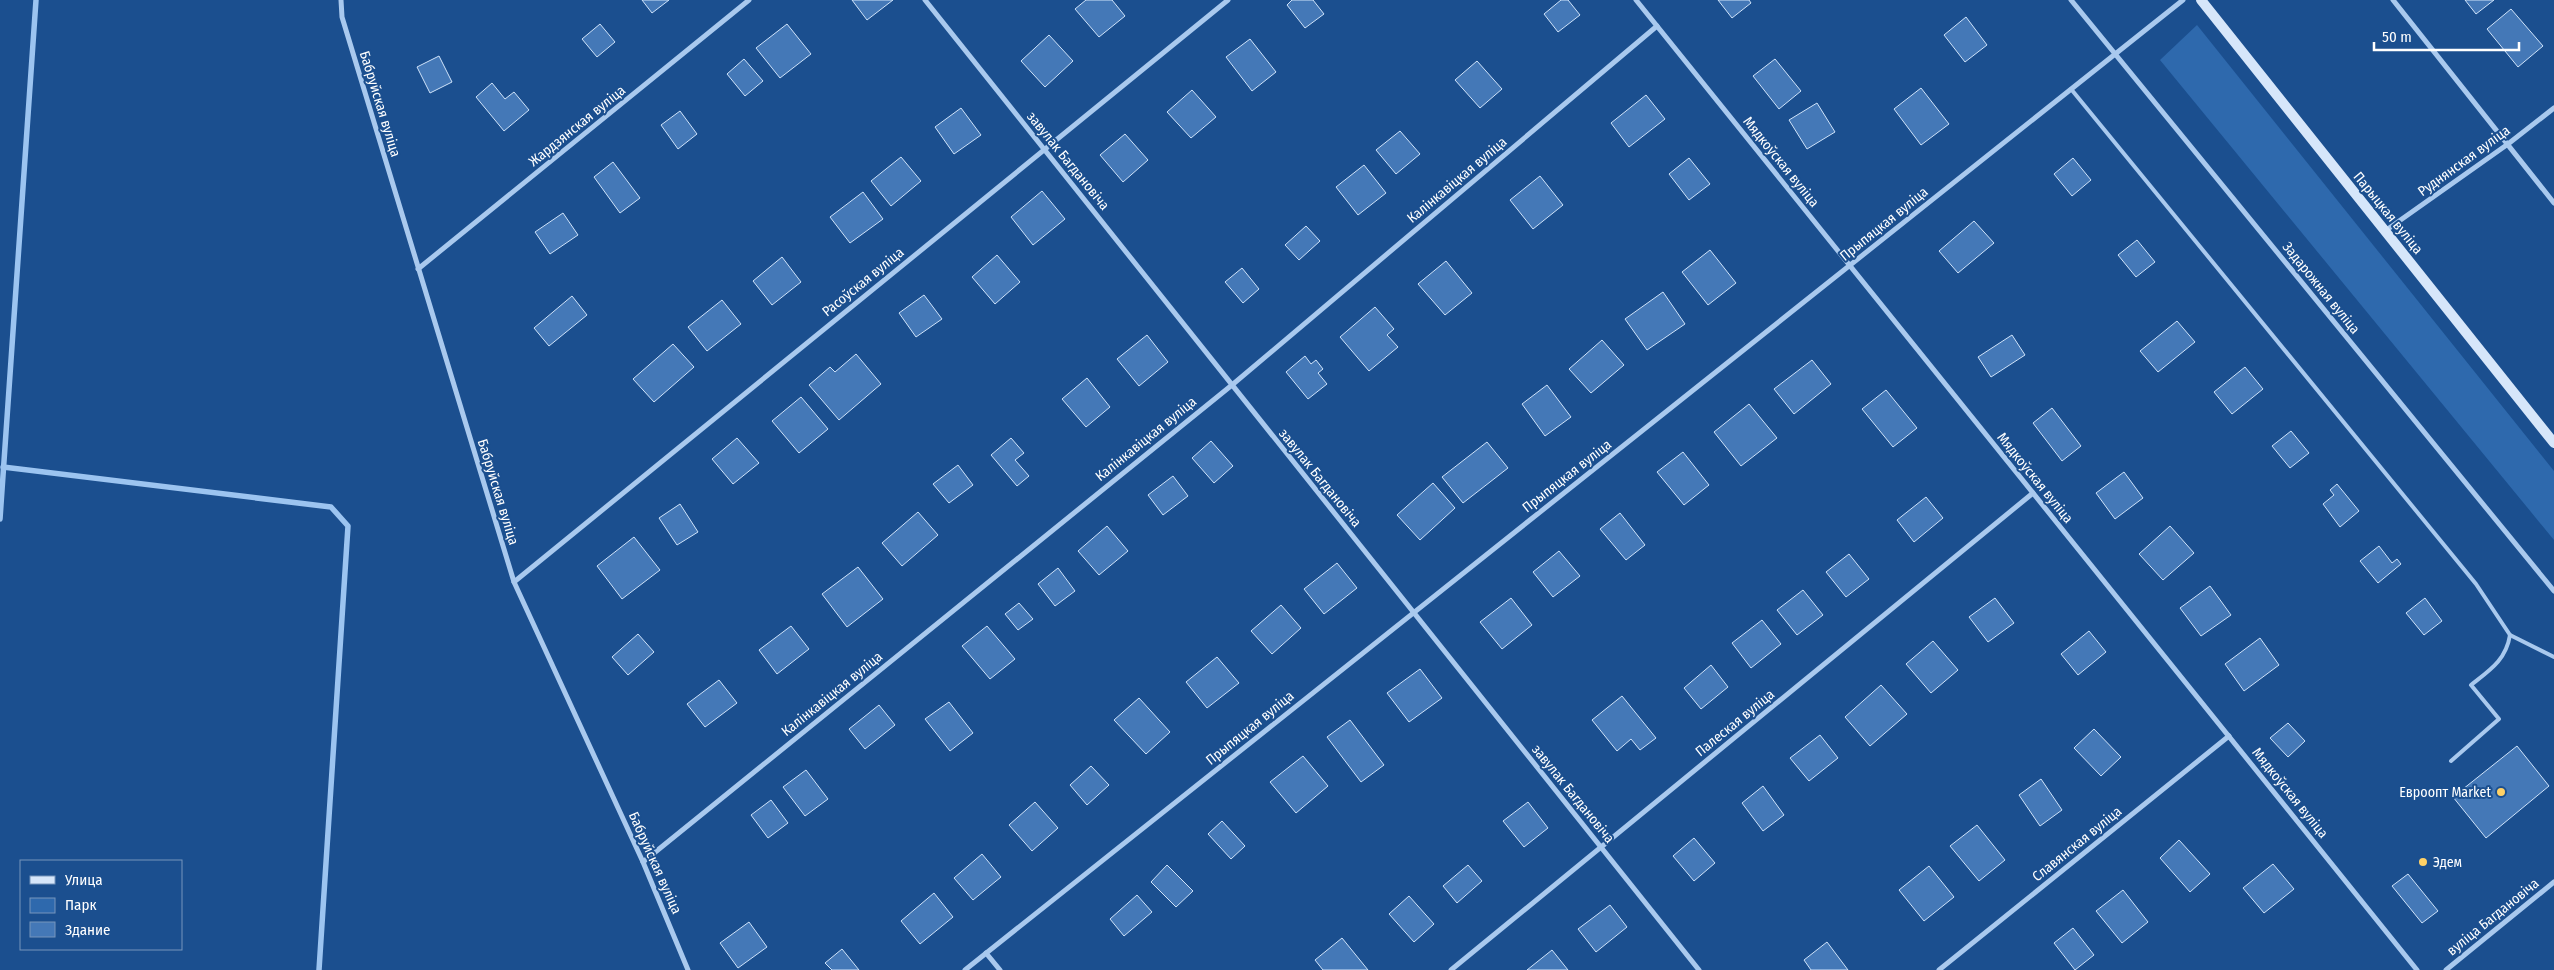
<svg xmlns="http://www.w3.org/2000/svg" width="2554" height="970" font-family="'Fira Sans Condensed',sans-serif">
	<style>
		.green { fill: #2e69ad }
		.lines { fill: none; stroke-linecap: round; stroke-linejoin: round }
		.stream { stroke: #9cc4f0; stroke-width: 5.5 }
		.building { fill: #4478b7; stroke: #cfe3fa }
		.service { stroke: #a9c9ee; stroke-width: 4 }
		.minor { stroke: #a9c9ee; stroke-width: 5 }
		.secondary { stroke: #d6e6fa; stroke-width: 10 }
		.poi-dot { fill: #ffd166; stroke: #1b4f8f; stroke-width: 2 }
		.labels { text-anchor: middle; dominant-baseline: central; stroke-width: 4; stroke-linejoin: round; paint-order: stroke }
		.street-label { font-size: 14px; fill: #fff; stroke: #1b4f8f }
		.poi-label { font-size: 14px; fill: #fff; stroke: #1b4f8f; text-anchor: end }
	</style>
	<rect width="100%" height="100%" fill="#1b4f8f"/>
	<!-- green -->
	<polygon class="green" points="2197,25 2554,471 2554,540 2160,60"/>
	<g class="lines">
		<!-- stream -->
		<g class="stream">
			<polyline points="3,467 331,507 348,526 319,970"/>
			<polyline points="0,519 36,0"/>
		</g>
	</g>
	<!-- building -->
	<g class="building">
		<polygon points="642,0 669,0 652,13"/>
		<polygon points="852,0 893,0 867,20"/>
		<polygon points="1086,0 1112,0 1125,16 1099,37 1075,9"/>
		<polygon points="1292,0 1313,0 1324,14 1305,28 1287,5"/>
		<polygon points="1561,0 1568,0 1580,15 1558,32 1544,14"/>
		<polygon points="1718,0 1749,0 1751,3 1732,18"/>
		<polygon points="2465,0 2494,0 2476,14"/>
		<polygon points="2511,9 2543,46 2518,67 2487,29"/>
		<polygon points="1966,17 1987,45 1965,62 1944,35"/>
		<polygon points="600,24 615,42 597,57 582,39"/>
		<polygon points="787,24 811,54 780,78 756,48"/>
		<polygon points="1049,35 1073,61 1045,87 1021,61"/>
		<polygon points="1250,39 1276,72 1252,91 1226,57"/>
		<polygon points="439,56 452,82 430,93 417,67"/>
		<polygon points="744,59 763,81 745,96 727,74"/>
		<polygon points="1775,59 1801,91 1779,109 1753,76"/>
		<polygon points="1477,61 1502,89 1480,108 1455,80"/>
		<polygon points="492,83 505,99 514,92 529,110 504,131 476,97"/>
		<polygon points="1921,88 1949,124 1921,145 1894,109"/>
		<polygon points="1192,90 1216,117 1191,138 1167,112"/>
		<polygon points="1646,95 1665,119 1629,147 1611,123"/>
		<polygon points="1817,103 1835,132 1807,149 1789,120"/>
		<polygon points="961,108 981,135 954,154 935,127"/>
		<polygon points="680,111 697,134 678,149 661,125"/>
		<polygon points="1400,131 1420,154 1396,174 1376,150"/>
		<polygon points="1125,134 1148,160 1123,182 1100,155"/>
		<polygon points="901,157 921,181 891,206 871,181"/>
		<polygon points="1689,158 1710,184 1689,200 1669,174"/>
		<polygon points="2073,158 2091,180 2072,196 2054,174"/>
		<polygon points="613,162 640,198 620,213 594,177"/>
		<polygon points="1364,165 1386,193 1358,215 1336,187"/>
		<polygon points="1540,176 1563,205 1533,229 1510,200"/>
		<polygon points="1042,191 1065,219 1033,245 1011,217"/>
		<polygon points="863,192 883,219 850,243 830,217"/>
		<polygon points="563,213 578,235 550,254 535,232"/>
		<polygon points="1974,221 1994,243 1958,273 1939,251"/>
		<polygon points="1306,226 1320,241 1299,260 1285,245"/>
		<polygon points="2137,240 2155,262 2136,277 2118,255"/>
		<polygon points="1710,250 1736,283 1708,305 1682,272"/>
		<polygon points="997,255 1020,282 995,304 972,277"/>
		<polygon points="782,257 801,282 772,305 753,281"/>
		<polygon points="1446,261 1472,293 1445,315 1418,284"/>
		<polygon points="1242,268 1259,289 1243,303 1225,282"/>
		<polygon points="1663,292 1685,324 1647,350 1625,319"/>
		<polygon points="924,295 942,319 916,337 899,313"/>
		<polygon points="572,296 587,315 549,346 534,328"/>
		<polygon points="722,300 741,324 707,351 688,327"/>
		<polygon points="1375,307 1394,329 1387,335 1398,347 1369,371 1340,337"/>
		<polygon points="2177,321 2195,342 2158,372 2140,351"/>
		<polygon points="1147,335 1168,362 1139,386 1117,359"/>
		<polygon points="2012,335 2025,355 1991,377 1978,357"/>
		<polygon points="1602,340 1624,365 1591,393 1569,369"/>
		<polygon points="673,344 694,367 654,402 633,379"/>
		<polygon points="856,354 881,384 839,420 809,385 830,367 835,372"/>
		<polygon points="1305,356 1311,364 1316,360 1323,369 1318,373 1327,384 1308,399 1286,372"/>
		<polygon points="1812,360 1831,384 1794,414 1774,389"/>
		<polygon points="2245,367 2263,389 2232,414 2214,392"/>
		<polygon points="1087,378 1110,407 1086,427 1062,399"/>
		<polygon points="1547,385 1571,417 1545,436 1522,404"/>
		<polygon points="1886,390 1917,428 1893,447 1862,409"/>
		<polygon points="801,397 828,429 799,453 772,421"/>
		<polygon points="1749,404 1777,438 1741,466 1714,432"/>
		<polygon points="2052,408 2081,446 2062,461 2033,423"/>
		<polygon points="2291,431 2309,453 2290,468 2272,446"/>
		<polygon points="737,438 759,463 733,484 712,459"/>
		<polygon points="1011,438 1024,453 1015,460 1029,476 1017,486 991,455"/>
		<polygon points="1211,441 1233,466 1214,483 1192,458"/>
		<polygon points="1487,442 1508,468 1463,503 1442,477"/>
		<polygon points="1683,452 1709,485 1684,505 1657,472"/>
		<polygon points="958,465 973,485 949,503 933,484"/>
		<polygon points="2124,472 2143,498 2115,519 2096,493"/>
		<polygon points="1173,476 1188,496 1163,515 1148,495"/>
		<polygon points="1433,483 1455,508 1420,540 1397,515"/>
		<polygon points="2337,484 2359,511 2340,527 2323,504 2334,495 2330,490"/>
		<polygon points="1926,497 1943,518 1914,542 1897,520"/>
		<polygon points="680,504 698,532 677,545 659,518"/>
		<polygon points="918,512 938,535 902,566 882,543"/>
		<polygon points="1620,513 1645,545 1626,560 1600,529"/>
		<polygon points="1107,526 1128,551 1099,575 1078,551"/>
		<polygon points="2170,526 2194,553 2163,580 2139,554"/>
		<polygon points="634,537 660,570 622,599 597,566"/>
		<polygon points="2379,546 2392,563 2397,559 2401,564 2378,583 2360,561"/>
		<polygon points="1559,551 1580,576 1553,597 1533,572"/>
		<polygon points="1849,554 1869,579 1846,597 1826,572"/>
		<polygon points="1337,563 1357,588 1324,614 1304,589"/>
		<polygon points="858,567 883,599 847,627 822,594"/>
		<polygon points="1058,568 1075,591 1055,606 1038,584"/>
		<polygon points="2210,586 2231,615 2201,636 2180,608"/>
		<polygon points="1803,590 1823,615 1797,635 1777,610"/>
		<polygon points="1511,598 1532,625 1502,649 1480,622"/>
		<polygon points="1995,598 2014,623 1988,642 1969,617"/>
		<polygon points="2425,598 2442,621 2424,635 2406,613"/>
		<polygon points="1019,603 1033,619 1018,630 1005,614"/>
		<polygon points="1281,605 1301,628 1272,654 1251,631"/>
		<polygon points="1762,620 1781,644 1751,668 1732,643"/>
		<polygon points="791,626 809,649 777,674 759,650"/>
		<polygon points="987,626 1015,659 990,679 962,646"/>
		<polygon points="2089,631 2106,652 2078,675 2061,654"/>
		<polygon points="638,634 654,652 628,675 612,657"/>
		<polygon points="2260,638 2279,665 2244,691 2225,664"/>
		<polygon points="1933,641 1958,670 1931,693 1906,664"/>
		<polygon points="1217,657 1239,683 1207,708 1186,682"/>
		<polygon points="1711,665 1728,687 1701,709 1684,688"/>
		<polygon points="1420,669 1442,698 1409,722 1387,693"/>
		<polygon points="719,680 737,703 705,727 687,704"/>
		<polygon points="1881,685 1907,714 1870,746 1845,717"/>
		<polygon points="1622,696 1656,738 1640,750 1631,739 1617,751 1592,720"/>
		<polygon points="1139,698 1170,732 1146,754 1114,720"/>
		<polygon points="949,702 973,733 950,751 925,719"/>
		<polygon points="879,705 895,725 865,749 849,729"/>
		<polygon points="1350,720 1384,765 1361,782 1327,737"/>
		<polygon points="2288,723 2305,741 2288,757 2270,738"/>
		<polygon points="2094,729 2121,757 2101,776 2074,748"/>
		<polygon points="1820,735 1838,758 1809,781 1790,758"/>
		<polygon points="2517,746 2549,786 2486,838 2453,797"/>
		<polygon points="1303,756 1328,786 1296,813 1270,782"/>
		<polygon points="1091,766 1109,785 1087,805 1070,785"/>
		<polygon points="806,770 828,799 805,816 783,787"/>
		<polygon points="2041,779 2062,810 2040,826 2019,795"/>
		<polygon points="1763,786 1784,815 1763,831 1742,803"/>
		<polygon points="771,800 788,823 768,838 751,815"/>
		<polygon points="1035,802 1058,828 1032,851 1009,825"/>
		<polygon points="1528,802 1548,828 1524,847 1503,821"/>
		<polygon points="1222,821 1245,846 1231,859 1208,834"/>
		<polygon points="1977,825 2005,860 1979,881 1950,846"/>
		<polygon points="1694,838 1715,863 1694,881 1673,856"/>
		<polygon points="2179,840 2210,874 2190,892 2160,858"/>
		<polygon points="982,854 1001,877 973,900 954,878"/>
		<polygon points="2273,864 2294,889 2264,913 2243,888"/>
		<polygon points="1167,865 1193,891 1176,907 1151,882"/>
		<polygon points="1468,865 1482,881 1457,903 1443,886"/>
		<polygon points="1929,866 1954,897 1924,921 1899,890"/>
		<polygon points="2408,874 2438,911 2422,923 2392,886"/>
		<polygon points="2123,890 2148,922 2122,943 2096,911"/>
		<polygon points="934,893 953,917 920,944 901,921"/>
		<polygon points="1137,895 1152,912 1124,936 1110,919"/>
		<polygon points="1409,896 1434,924 1414,942 1389,914"/>
		<polygon points="1610,905 1627,927 1596,952 1578,929"/>
		<polygon points="749,922 767,947 738,968 720,943"/>
		<polygon points="2073,928 2094,955 2075,970 2054,943"/>
		<polygon points="1342,938 1368,970 1323,970 1315,960"/>
		<polygon points="1827,942 1848,970 1811,970 1804,960"/>
		<polygon points="842,949 859,970 832,970 825,963"/>
		<polygon points="1552,950 1568,970 1527,970"/>
	</g>
	<g class="lines">
		<!-- service -->
		<g class="service">
			<path d="M2071 89 2476 584 2510 635C2506 660 2490 670 2471 685L2499 719 2451 761"/>
			<polyline points="2510,635 2554,657"/>
		</g>
		<!-- minor -->
		<g class="minor">
			<polyline points="341,0 342,17 514,582 643,862 688,970"/>
			<polyline points="925,0 1699,970"/>
			<polyline points="1636,0 2417,970"/>
			<polyline points="2071,0 2554,591"/>
			<polyline points="2393,0 2554,203"/>
			<polyline points="2385,231 2508,144 2554,108"/>
			<polyline points="418,269 749,0"/>
			<polyline points="514,582 1228,0"/>
			<polyline points="643,862 1232,385 1657,26"/>
			<polyline points="986,953 1000,970"/>
			<polyline points="965,970 2183,0"/>
			<polyline points="1451,970 2033,493"/>
			<polyline points="1939,970 2229,736"/>
			<polyline points="2446,970 2554,882"/>
		</g>
		<!-- secondary -->
		<polyline class="secondary" points="2201,0 2554,443"/>
	</g>
	<!-- markers -->
	<g class="poi-dot">
		<circle cx="2501" cy="792" r="5"/>
		<circle cx="2423" cy="862" r="5"/>
	</g>
	<g class="labels">
		<!-- street labels -->
		<g class="street-label">
			<text transform="translate(380 104) rotate(73)">Бабруйская вуліца</text>
			<text transform="translate(577 126) rotate(-39)">Жардзянская вуліца</text>
			<text transform="translate(1068 161) rotate(51)">завулак Багдановіча</text>
			<text transform="translate(2464 161) rotate(-36)">Руднянская вуліца</text>
			<text transform="translate(1781 162) rotate(51)">Мядкоўская вуліца</text>
			<text transform="translate(1457 180) rotate(-40)">Калінкавіцкая вуліца</text>
			<text transform="translate(2388 213) rotate(51)">Парыцкая вуліца</text>
			<text transform="translate(1884 224) rotate(-39)">Прыпяцкая вуліца</text>
			<text transform="translate(863 282) rotate(-39)">Расоўская вуліца</text>
			<text transform="translate(2321 288) rotate(51)">Задарожная вуліца</text>
			<text transform="translate(1146 439) rotate(-39)">Калінкавіцкая вуліца</text>
			<text transform="translate(1567 476) rotate(-38)">Прыпяцкая вуліца</text>
			<text transform="translate(1320 478) rotate(51)">завулак Багдановіча</text>
			<text transform="translate(2035 478) rotate(51)">Мядкоўская вуліца</text>
			<text transform="translate(498 492) rotate(73)">Бабруйская вуліца</text>
			<text transform="translate(832 694) rotate(-39)">Калінкавіцкая вуліца</text>
			<text transform="translate(1735 723) rotate(-39)">Палеская вуліца</text>
			<text transform="translate(1250 728) rotate(-39)">Прыпяцкая вуліца</text>
			<text transform="translate(2290 793) rotate(51)">Мядкоўская вуліца</text>
			<text transform="translate(1573 794) rotate(51)">завулак Багдановіча</text>
			<text transform="translate(2077 844) rotate(-39)">Славянская вуліца</text>
			<text transform="translate(655 863) rotate(66)">Бабруйская вуліца</text>
			<text transform="translate(2493 917) rotate(-39)">вуліца Багдановіча</text>
		</g>
		<!-- poi labels -->
		<g class="poi-label">
			<text x="2491" y="792">Евроопт Market</text>
			<text x="2433" y="862" text-anchor="start">Эдем</text>
		</g>
	</g>
	<!-- legend -->
	<rect x="20" y="860" width="162" height="90" fill="#1b4f8f" stroke="#7695bc"/>
	<rect x="30" y="876" width="25" height="8" fill="#d6e6fa" stroke="#7695bc"/>
	<text x="65" y="885" font-size="15" fill="#ffffff">Улица</text>
	<rect x="30" y="898" width="25" height="15" fill="#2e69ad" stroke="#7695bc"/>
	<text x="65" y="910" font-size="15" fill="#ffffff">Парк</text>
	<rect x="30" y="922" width="25" height="15" fill="#4478b7" stroke="#7695bc"/>
	<text x="65" y="935" font-size="15" fill="#ffffff">Здание</text>
	<!-- scale -->
	<path d="M2374 42v8h145v-8" fill="none" stroke="#ffffff" stroke-width="2.5"/>
	<text x="2382" y="42" font-size="15" fill="#ffffff" stroke="#1b4f8f" stroke-width="4" paint-order="stroke">50 m</text>
</svg>
